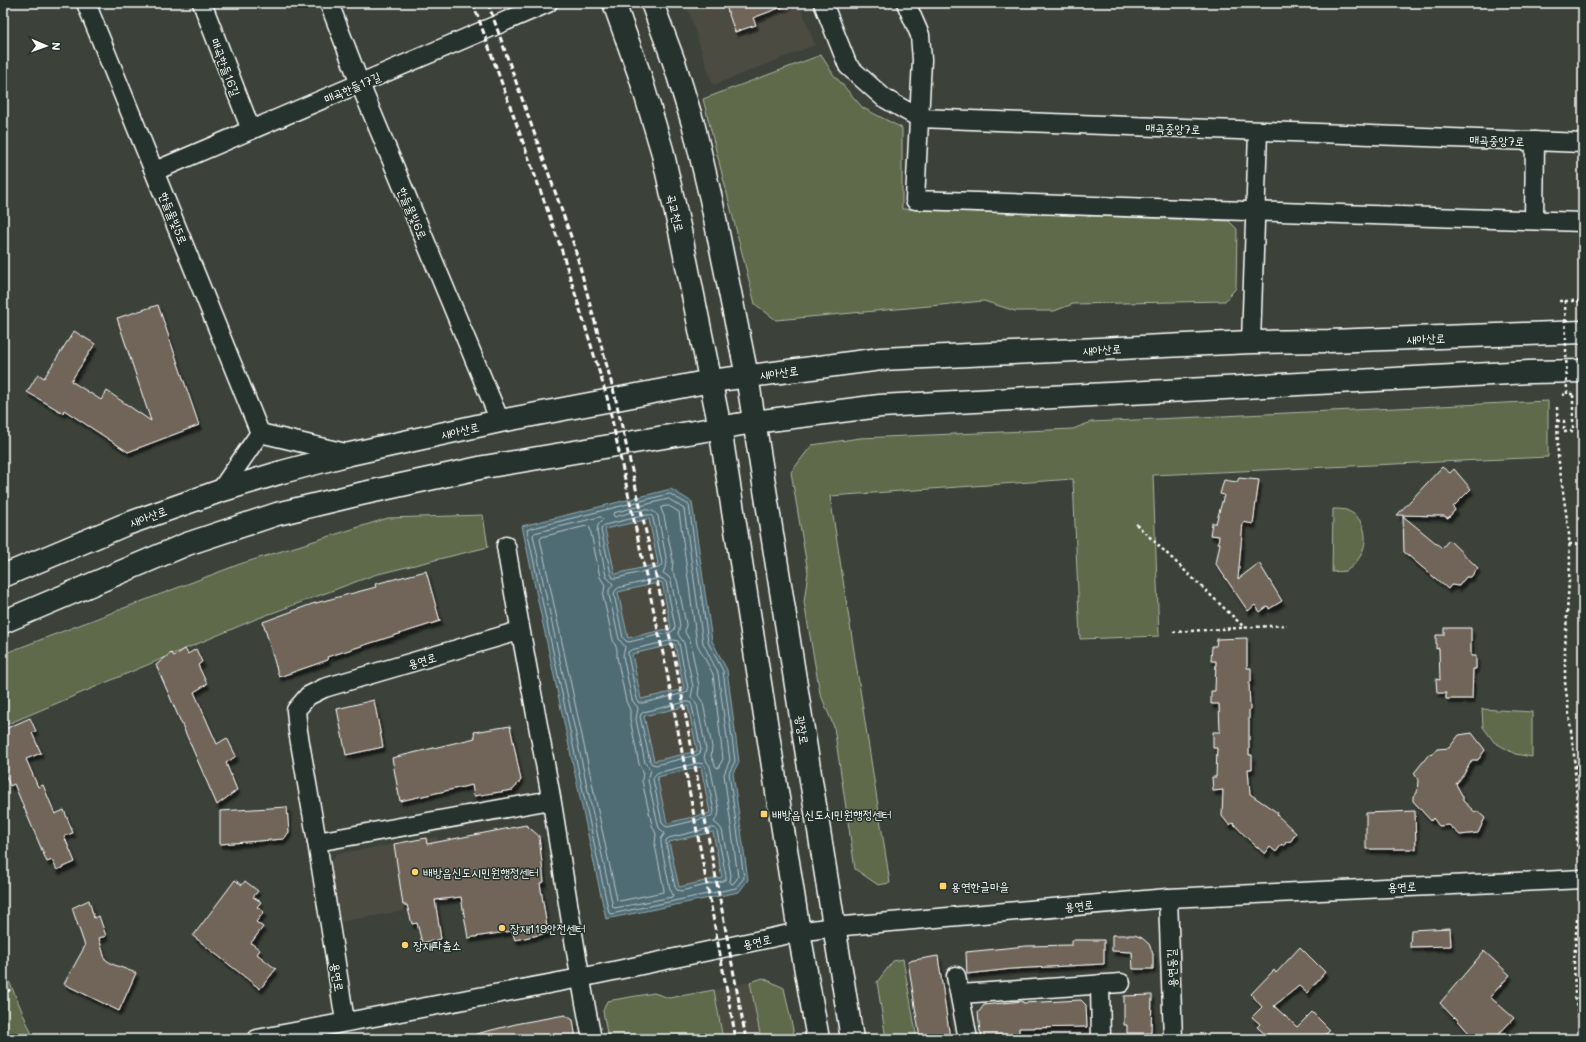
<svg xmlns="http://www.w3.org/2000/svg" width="1586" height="1042" font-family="Mali,'Poor Story',sans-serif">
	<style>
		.built { fill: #4c4c43 }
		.green { fill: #5e6a4b; stroke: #aeb4a5 }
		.water { fill: #4f6c75; stroke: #95a7ac; fill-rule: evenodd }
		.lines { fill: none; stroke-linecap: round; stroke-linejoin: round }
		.shore { stroke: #b9c4c8; stroke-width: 1 }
		.building { fill: #706559; stroke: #fff; filter: url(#shadow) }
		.minor-casing { stroke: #fff; stroke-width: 21 }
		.major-casing { stroke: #fff; stroke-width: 25 }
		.path { stroke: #fff; stroke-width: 2.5; stroke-dasharray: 3 3; stroke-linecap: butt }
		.minor { stroke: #26332d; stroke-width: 18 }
		.major { stroke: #26332d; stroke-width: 22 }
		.rail { stroke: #fff; stroke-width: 3; stroke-dasharray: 6 3; stroke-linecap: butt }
		.path-bridge { stroke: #fff; stroke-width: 2.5; stroke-dasharray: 3 3; stroke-linecap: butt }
		.poi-dot { fill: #ffd166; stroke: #26332d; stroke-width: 1.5 }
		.labels { text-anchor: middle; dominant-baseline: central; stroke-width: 3; stroke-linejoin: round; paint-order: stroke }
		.street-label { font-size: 12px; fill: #fff; stroke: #26332d }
		.poi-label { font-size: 12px; fill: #fff; stroke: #26332d; text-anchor: start }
	</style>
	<defs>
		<filter id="shadow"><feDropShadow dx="2.5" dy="4.5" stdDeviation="1" flood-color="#0009"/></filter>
	</defs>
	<rect width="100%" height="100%" fill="#3c423a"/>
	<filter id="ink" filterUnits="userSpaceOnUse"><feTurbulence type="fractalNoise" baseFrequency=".025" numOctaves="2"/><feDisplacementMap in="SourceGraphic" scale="8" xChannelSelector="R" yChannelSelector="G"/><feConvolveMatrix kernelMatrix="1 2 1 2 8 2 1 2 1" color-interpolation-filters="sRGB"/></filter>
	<g filter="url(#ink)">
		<!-- built -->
		<g class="built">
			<polygon points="686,3 799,3 815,45 713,85"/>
			<polygon points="649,518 658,564 615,574 605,529"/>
			<polygon points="662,582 671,628 628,638 618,592"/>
			<polygon points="675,644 685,689 641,699 632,654"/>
			<polygon points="688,706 697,751 654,761 644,716"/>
			<polygon points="701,767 710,813 667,823 657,777"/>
			<polygon points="713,832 722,877 679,887 669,842"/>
			<polygon points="437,837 448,903 338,922 329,867 336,854"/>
			<polygon points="750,982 761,1039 724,1039 714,990"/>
		</g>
		<!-- green -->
		<g class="green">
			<polygon points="821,55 833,74 863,108 902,128 902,209 1229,221 1237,229 1236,288 1225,301 1073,304 1054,311 1015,311 984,301 776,320 755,304 703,99"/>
			<polygon points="1548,401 1548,457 1153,475 1159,636 1080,639 1073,479 830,496 890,883 878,885 855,869 834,727 820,693 804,602 808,572 791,472 812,445 860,438 1073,429 1091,422"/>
			<path d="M1333 509C1337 509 1342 509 1346 510 1368 518 1370 545 1357 561 1354 565 1349 570 1345 571 1341 572 1336 571 1332 572Z"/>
			<polygon points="483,515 488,547 374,575 256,619 3,726 3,654 240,564 388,518"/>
			<polygon points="1482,709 1532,712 1532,757 1515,754 1494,742 1483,727"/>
			<polygon points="903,959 917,1039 886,1039 877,982 893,961"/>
			<polygon points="6,974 34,1039 3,1039 3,975"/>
			<polygon points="763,978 784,988 795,1039 761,1039 750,982"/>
			<polygon points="714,990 723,1039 608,1039 603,1011 607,1001 654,993 669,998"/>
		</g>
		<!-- water -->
		<path class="water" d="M671 489 692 502 712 641 727 670 739 762 733 773 748 880 739 892 606 919 522 526ZM649 519 658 564 615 574 605 529ZM662 582 671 628 628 638 618 592ZM675 644 684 689 641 699 632 654ZM688 706 697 751 654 761 644 716ZM701 767 710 813 667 823 657 777ZM713 832 722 877 679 887 669 842Z"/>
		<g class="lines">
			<!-- shore -->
			<g class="shore">
				<polygon points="670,494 689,505 708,642 723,671 735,761 729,773 744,878 736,888 611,914 609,913 527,530 529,529"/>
				<path d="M669 499 684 509 703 643 718 673 730 760 724 774 738 877 734 883 732 884 730 882 731 875 722 830 719 826 714 822 718 816 719 810 710 766 704 758 706 749 697 705 691 697 693 687 684 643 678 634 680 625 671 581 669 577 663 573 667 563 658 516C650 503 627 514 615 517L613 515 614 513Z"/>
				<polygon points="669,506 679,512 697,644 713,674 723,759 718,768 716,767 711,756 712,747 703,703 698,695 699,686 690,641 685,632 686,624 677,580 672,571 673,561 664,516 661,509 662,507"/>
				<polygon points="647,515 651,515 653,518 662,563 661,566 658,568 617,578 613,578 611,574 601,530 602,527 605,525"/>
				<polygon points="601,517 603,519 598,525 597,532 606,576 613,584 609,590 609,595 619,639 625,647 623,656 632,700 638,708 636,719 645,763 651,770 648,780 658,824 659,828 665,833 661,839 661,844 670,889 673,895 672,897 615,908 613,907 533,535 535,533"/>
				<polygon points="588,526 590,528 600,577 605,585 603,596 613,640 617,649 617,657 626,701 630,710 630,719 639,764 643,771 642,781 652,825 656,834 655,845 664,890 663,892 620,901 617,900 540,539 542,537"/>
				<polygon points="660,578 663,579 666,582 675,626 674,630 671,632 629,642 626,641 623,638 614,594 615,591 618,588"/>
				<polygon points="674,640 678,641 679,644 688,688 688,691 685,693 643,703 639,703 637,699 628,655 628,652 631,650"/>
				<polygon points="686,702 690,702 692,706 701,750 700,753 697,755 656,765 652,764 650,761 640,717 641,714 644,712"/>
				<polygon points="699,763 703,764 705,767 714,811 713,814 710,817 668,827 665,826 662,823 653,779 654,776 657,773"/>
				<polygon points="711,828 715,828 717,831 726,876 726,879 722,881 681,891 677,890 675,887 666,843 666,840 669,838"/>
			</g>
		</g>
		<!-- building -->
		<g class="building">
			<polygon points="725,3 789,3 790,4 753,18 756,25 735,32"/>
			<polygon points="158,305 199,425 128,452 64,410 63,413 27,392 38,374 44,378 74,331 95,344 71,381 101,400 107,391 151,421 117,318"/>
			<polygon points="1442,467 1450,473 1454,469 1471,489 1453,507 1455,510 1448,518 1444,516 1397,515"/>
			<polygon points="1239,478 1259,480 1253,524 1243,522 1238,579 1259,563 1282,601 1269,609 1268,606 1260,612 1255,605 1248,611 1216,564 1220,543 1218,543 1219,536 1210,535 1212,523 1216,523 1224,495 1220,494 1224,480 1237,482"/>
			<polygon points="1403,516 1442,548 1449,540 1478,568 1471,577 1466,577 1459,586 1451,585 1448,589 1404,552"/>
			<polygon points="426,571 440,621 327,657 328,660 279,677 263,622 312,604 376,587 375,584"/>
			<polygon points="1444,628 1471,628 1471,656 1476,656 1476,669 1473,669 1472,699 1446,699 1446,693 1437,693 1436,679 1440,680 1439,648 1436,649 1436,635 1444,635"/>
			<polygon points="1247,638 1247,668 1251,668 1251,682 1249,682 1250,710 1249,710 1249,755 1252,755 1252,769 1248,769 1250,794 1278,813 1277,815 1296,833 1291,841 1286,842 1284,846 1282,844 1276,852 1270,847 1265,854 1247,838 1233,823 1229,825 1222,816 1223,790 1213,791 1212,777 1216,777 1217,748 1213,748 1213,732 1220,732 1219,704 1211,704 1211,691 1215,691 1216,661 1211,661 1212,646 1216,646 1217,639"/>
			<polygon points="185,649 188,654 196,649 202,662 198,665 207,684 194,692 217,744 227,738 236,756 226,763 237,790 217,805 156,665 171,653 174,656"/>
			<polygon points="374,700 383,747 346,755 337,709"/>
			<polygon points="30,718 36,731 32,733 41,753 26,759 38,787 43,785 55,814 64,810 73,833 64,836 75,862 57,870 52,860 47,862 14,784 10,786 3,770 3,730"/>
			<polygon points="510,726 521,780 513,790 474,796 472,785 400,801 392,758 475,738 474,732"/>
			<polygon points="1472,733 1485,750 1478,760 1472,760 1464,774 1456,784 1463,797 1463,801 1475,812 1477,811 1485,818 1478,833 1460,835 1449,825 1439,826 1433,818 1431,821 1413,801 1413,796 1417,793 1418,780 1414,773 1430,753 1432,755 1437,749 1449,748 1459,735"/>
			<polygon points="287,807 289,832 284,839 220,844 220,811"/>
			<polygon points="1415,811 1416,849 1366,849 1366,813"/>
			<polygon points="526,825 539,836 544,882 540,883 548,933 515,940 512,931 468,938 461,897 435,900 441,939 422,943 417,923 412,924 407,905 403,905 394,844 426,838 427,844"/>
			<polygon points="235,880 242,885 245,881 258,891 253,897 261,902 257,907 264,912 256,922 263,927 251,943 260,950 257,954 276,969 260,989 193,936"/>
			<polygon points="89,900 94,918 99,916 106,936 99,938 105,959 112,964 136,973 119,1011 64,984 85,946 72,908"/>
			<polygon points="1450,928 1451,946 1410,947 1411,930"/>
			<polygon points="1112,935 1135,935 1142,938 1149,944 1153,954 1153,969 1133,969 1132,952 1112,951"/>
			<polygon points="1072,940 1104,940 1104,964 1012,969 967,974 966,952 1026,946 1072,945"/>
			<polygon points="1300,947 1325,972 1307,993 1299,986 1274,1006 1297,1027 1312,1012 1330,1030 1322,1039 1275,1039 1270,1034 1267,1036 1257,1027 1260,1024 1252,1017 1262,1007 1251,994 1274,970 1276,973"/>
			<polygon points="1484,951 1510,975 1490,997 1514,1018 1494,1039 1474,1039 1455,1017 1454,1018 1440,1003"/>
			<polygon points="938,956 950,1038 920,1039 908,961"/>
			<polygon points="1152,995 1151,1033 1127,1033 1127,1025 1124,1025 1124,996"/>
			<polygon points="1081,1000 1086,1005 1087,1027 1019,1028 1019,1039 982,1039 981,1032 980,1032 978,1013 984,1005 1022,1001 1023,1003"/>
			<polygon points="565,1015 573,1020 576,1039 477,1039 476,1034 520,1023"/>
		</g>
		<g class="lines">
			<defs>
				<g id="minor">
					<polyline points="86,3 260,433"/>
					<polyline points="202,3 251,130"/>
					<polyline points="329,3 360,84 500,421"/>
					<polyline points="823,3 848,66 884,98 919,118 1583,143"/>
					<polyline points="906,3 920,35 922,60 915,200 1583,222"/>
					<polyline points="155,171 548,3"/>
					<polyline points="1534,220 1535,141"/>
					<polyline points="1251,342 1258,132"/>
					<polyline points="260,433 350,454"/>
					<polyline points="220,491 260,433"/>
					<path d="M506 546C520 632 537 717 552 803 565 882 576 961 592 1039"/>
					<polyline points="317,842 551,800"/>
					<polyline points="1168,898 1173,1039"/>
					<polyline points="956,976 968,1039"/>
					<polyline points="1100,984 1101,1039"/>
					<polyline points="960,994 1121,983"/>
					<polyline points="345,1021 317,842 298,731 296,710 308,696 324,688 519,631"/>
					<polyline points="257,1039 580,978 799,932 833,927 1168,898 1583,879"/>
				</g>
				<g id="major">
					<polyline points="614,3 640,76 662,150 680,231 720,428 799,932 818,1039"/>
					<polyline points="652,3 674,62 694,127 711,199 747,376 852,1039"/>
					<polyline points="3,576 124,525 220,491 282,472 350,454 500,421 711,381 881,359 1251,342 1329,341 1583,332"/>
					<polyline points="3,622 187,544 277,514 360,494 484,467 754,422 880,406 1529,372 1583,371"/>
				</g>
			</defs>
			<!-- minor casing -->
			<use href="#minor" class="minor-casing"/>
			<!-- major casing -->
			<use href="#major" class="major-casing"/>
			<!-- path -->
			<g class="path">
				<polyline points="1565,301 1583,301"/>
				<polyline points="1562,395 1567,394"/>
				<polyline points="1557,407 1558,456 1569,534 1570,563 1565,648 1565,682 1574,755 1577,803 1577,848 1583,848"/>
				<polyline points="1557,421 1564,421 1564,432 1573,431 1573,394"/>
				<polyline points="1136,524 1245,628"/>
				<polyline points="1569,544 1583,544"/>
				<polyline points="1173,632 1287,625"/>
				<polyline points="1575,766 1583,766"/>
				<polyline points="1577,919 1574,961 1575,995 1582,1039"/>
				<polyline points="3,995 11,989"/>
				<polyline points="3,1035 6,1039"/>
			</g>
			<!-- minor -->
			<use href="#minor" class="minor"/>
			<!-- major -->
			<use href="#major" class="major"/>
			<!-- rail -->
			<g class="rail">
				<polyline points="473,3 561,248 607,397 666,667 736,1039"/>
				<polyline points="488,3 574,245 615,396 676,664 746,1039"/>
			</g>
			<!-- path-bridge -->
			<polyline class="path-bridge" points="1559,301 1565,301 1567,394 1573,394"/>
		</g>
	</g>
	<!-- markers -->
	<g class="poi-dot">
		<rect x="760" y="810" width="8" height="8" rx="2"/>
		<circle cx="415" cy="872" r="4"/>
		<rect x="939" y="882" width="8" height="8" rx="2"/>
		<circle cx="502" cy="928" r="4"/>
		<circle cx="405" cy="945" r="4"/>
	</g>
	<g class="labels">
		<!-- street labels -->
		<g class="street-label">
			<text transform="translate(226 67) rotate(69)">매곡한들16길</text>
			<text transform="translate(352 87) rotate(-23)">매곡한들17길</text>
			<text transform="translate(1173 128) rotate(2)">매곡중앙7로</text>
			<text transform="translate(1497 140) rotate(2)">매곡중앙7로</text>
			<text transform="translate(413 213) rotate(67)">한들물빛6로</text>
			<text transform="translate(676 213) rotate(77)">곡교천로</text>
			<text transform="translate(174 218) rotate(68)">한들물빛5로</text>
			<text transform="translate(1426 338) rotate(-2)">새아산로</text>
			<text transform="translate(1102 349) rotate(-3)">새아산로</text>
			<text transform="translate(779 372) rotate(-7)">새아산로</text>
			<text transform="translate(460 430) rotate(-12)">새아산로</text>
			<text transform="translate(148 516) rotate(-20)">새아산로</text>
			<text transform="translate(422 660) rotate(-16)">용연로</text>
			<text transform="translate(803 730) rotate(81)">광장로</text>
			<text transform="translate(1402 886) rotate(-2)">용연로</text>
			<text transform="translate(1079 905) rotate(-5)">용연로</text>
			<text transform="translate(757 941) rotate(-12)">용연로</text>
			<text transform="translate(1171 968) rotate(-92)">용연동길</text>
			<text transform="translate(338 977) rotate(81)">용연로</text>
		</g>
		<!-- poi labels -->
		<g class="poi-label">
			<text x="772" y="814">배방읍 신도시민원행정센터</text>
			<text x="423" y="872">배방읍신도시민원행정센터</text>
			<text x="951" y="886">용연한글마을</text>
			<text x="510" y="928">장재119안전센터</text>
			<text x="413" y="945">장재파출소</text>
		</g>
	</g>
	<!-- margin -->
	<rect width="1586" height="1042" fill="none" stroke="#26332d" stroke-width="16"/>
	<rect x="8" y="8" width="1570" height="1026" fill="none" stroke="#fff" stroke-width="1.5" filter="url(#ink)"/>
	<!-- north arrow -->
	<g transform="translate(46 46) rotate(92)" stroke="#26332d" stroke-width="3" paint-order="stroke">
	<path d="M0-3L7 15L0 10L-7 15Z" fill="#ffffff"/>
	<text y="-6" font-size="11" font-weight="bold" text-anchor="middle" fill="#ffffff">N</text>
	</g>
</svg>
